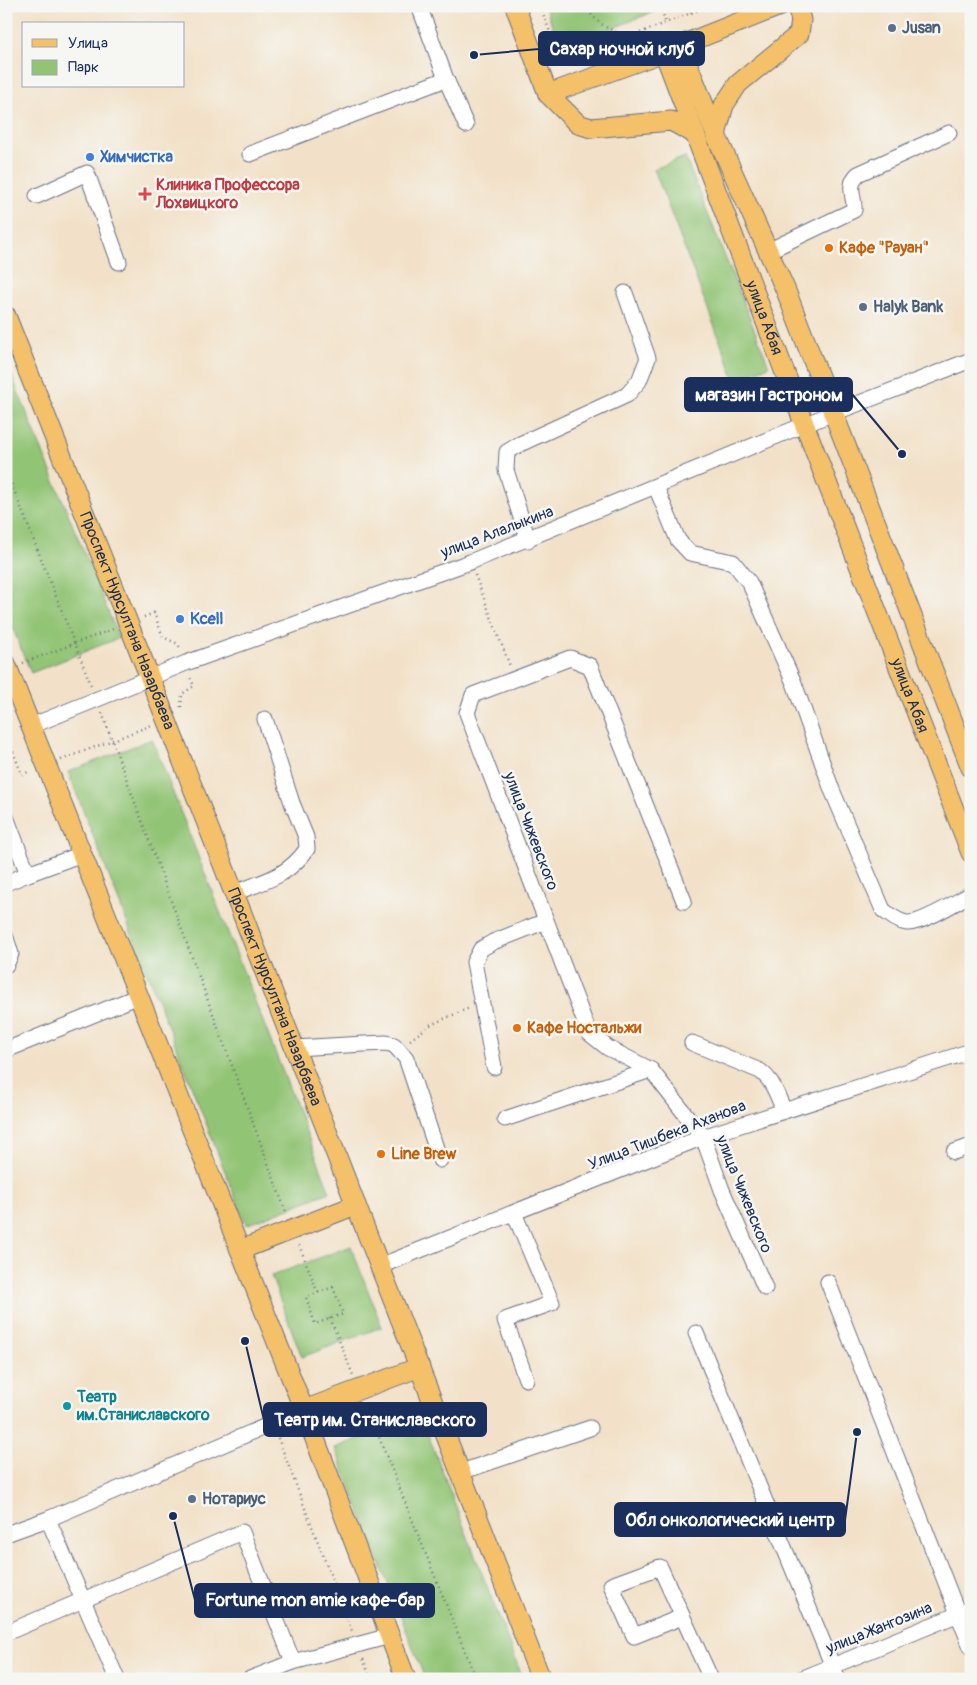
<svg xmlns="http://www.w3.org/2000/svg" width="977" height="1685" font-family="Pangolin,sans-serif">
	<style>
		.green { fill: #92c474; stroke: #567a69 }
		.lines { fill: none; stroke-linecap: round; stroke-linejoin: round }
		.minor-casing { stroke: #666d83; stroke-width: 17 }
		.major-casing { stroke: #666d83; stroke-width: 21 }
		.path { stroke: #666d83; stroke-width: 2.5; stroke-dasharray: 1 4; stroke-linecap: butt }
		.minor { stroke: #fff; stroke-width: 15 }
		.major { stroke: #f4c16a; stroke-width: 19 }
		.service-dot { fill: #5c6f8a; stroke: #f6f6f2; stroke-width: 2 }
		.shop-dot { fill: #3f7fe0; stroke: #f6f6f2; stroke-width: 2 }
		.health-dot { fill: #e0444e; stroke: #f6f6f2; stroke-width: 2 }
		.food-dot { fill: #e8710a; stroke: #f6f6f2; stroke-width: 2 }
		.culture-dot { fill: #0f9aa8; stroke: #f6f6f2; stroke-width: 2 }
		.labels { text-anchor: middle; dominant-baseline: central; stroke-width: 5; stroke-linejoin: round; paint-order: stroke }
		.service-label { font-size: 16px; font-weight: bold; fill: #4e5e75; stroke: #f6f6f2; text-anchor: start }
		.shop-label { font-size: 16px; font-weight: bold; fill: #366cbe; stroke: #f6f6f2; text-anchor: start }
		.health-label { font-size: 16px; font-weight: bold; fill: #be3a42; stroke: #f6f6f2; text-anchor: start }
		.food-label { font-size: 16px; font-weight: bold; fill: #c56008; stroke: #f6f6f2; text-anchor: start }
		.street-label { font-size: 16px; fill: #1b2f5e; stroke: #f6f6f2 }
		.culture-label { font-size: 16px; font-weight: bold; fill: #0d838f; stroke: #f6f6f2; text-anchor: start }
		.leader { fill: none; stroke: #1b2f5e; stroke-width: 2 }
		.callout-dot { fill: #1b2f5e; stroke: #f6f6f2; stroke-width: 2 }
		.callout { fill: #1b2f5e; stroke: #1b2f5e; stroke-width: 2 }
		.callout-label { font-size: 18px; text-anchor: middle; font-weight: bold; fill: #fff }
	</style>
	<rect width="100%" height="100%" fill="#f6f6f2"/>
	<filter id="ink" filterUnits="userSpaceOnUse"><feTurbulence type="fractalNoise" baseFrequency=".02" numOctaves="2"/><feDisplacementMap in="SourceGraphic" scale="10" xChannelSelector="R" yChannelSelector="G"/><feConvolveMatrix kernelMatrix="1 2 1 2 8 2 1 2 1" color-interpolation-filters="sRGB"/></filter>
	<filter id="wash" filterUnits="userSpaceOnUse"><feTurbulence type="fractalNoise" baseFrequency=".0096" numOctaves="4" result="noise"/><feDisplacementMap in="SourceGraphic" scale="20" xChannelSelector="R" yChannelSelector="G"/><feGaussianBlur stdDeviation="1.12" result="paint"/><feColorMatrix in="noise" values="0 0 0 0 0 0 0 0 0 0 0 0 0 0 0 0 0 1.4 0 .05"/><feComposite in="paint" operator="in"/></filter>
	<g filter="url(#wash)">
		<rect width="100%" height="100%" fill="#f2e1c8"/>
		<!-- green -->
		<g class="green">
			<polygon points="545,6 668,6 561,49"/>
			<polygon points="685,157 769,366 735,380 654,169"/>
			<polygon points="6,367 8,367 119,638 31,673 6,612"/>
			<polygon points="152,739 330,1192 246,1225 68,772"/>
			<polygon points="351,1246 382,1327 302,1357 271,1276"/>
			<polygon points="420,1414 523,1679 425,1679 335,1448"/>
		</g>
	</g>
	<g filter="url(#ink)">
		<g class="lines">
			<defs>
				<g id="minor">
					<polyline points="419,6 446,79 466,125"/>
					<polyline points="250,154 446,79"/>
					<polyline points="37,196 87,173 119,262"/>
					<path d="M768 251 854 210C855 196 846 186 858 174L949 133"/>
					<path d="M656 487 678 540 690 553 733 562 749 582 794 683 832 790 883 910C890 915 898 922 907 923 922 924 956 902 971 894"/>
					<polyline points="528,540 506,470 507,452 520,444 627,395 639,381 648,358 625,293"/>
					<polyline points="31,726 186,663 470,562 821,418 971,360"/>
					<polyline points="6,817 28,874 82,854"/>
					<polyline points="6,883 28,874"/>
					<path d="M234 893C265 881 287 877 307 849L306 837 292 803 265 719"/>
					<polyline points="684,901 590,666 570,658 473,695 467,713 589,1033 608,1048 651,1070 703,1137 722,1190 765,1288"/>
					<polyline points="6,938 11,954 6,965"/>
					<path d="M692 1043 760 1071C773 1080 778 1097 784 1111"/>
					<polyline points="295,1048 364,1044 386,1043 394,1045 406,1058 440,1160"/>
					<polyline points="6,1050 139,996"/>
					<polyline points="494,1067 474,962 481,949 493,942 546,921"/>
					<polyline points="505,1119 651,1070"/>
					<polyline points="954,1152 971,1146"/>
					<polyline points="514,1213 552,1303 505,1320 526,1379"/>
					<polyline points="380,1266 703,1137 971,1051"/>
					<polyline points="828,1282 971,1647"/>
					<polyline points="696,1333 838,1679"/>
					<polyline points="461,1472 590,1428"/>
					<polyline points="6,1534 48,1519"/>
					<polyline points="682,1617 634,1636 611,1585 660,1567 711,1679"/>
					<polyline points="6,1633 242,1532 293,1662"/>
					<polyline points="117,1679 48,1519 304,1410"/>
					<polyline points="250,1679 293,1662 390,1636"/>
					<polyline points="801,1679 971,1609"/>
				</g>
				<g id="major">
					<polyline points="515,6 548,94 578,124 591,128 671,121 695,134"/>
					<polyline points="680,45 716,135 786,291 971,768"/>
					<path id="s1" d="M664 52 805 426 971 853"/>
					<polyline points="548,94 664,52 780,6"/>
					<polyline points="716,135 724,105 738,84 799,34 801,20 797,6"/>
					<path id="s2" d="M6 316 150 678 541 1679"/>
					<polyline points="6,664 304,1410 406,1679"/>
					<polyline points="240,1250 356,1205"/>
					<polyline points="304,1410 420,1367"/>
				</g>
			</defs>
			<!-- minor casing -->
			<use href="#minor" class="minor-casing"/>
			<!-- major casing -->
			<use href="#major" class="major-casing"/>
			<!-- path -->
			<g class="path">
				<polyline points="540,6 562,63 709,6"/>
				<path d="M585 6C596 23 610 32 630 36"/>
				<polyline points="660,6 666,23"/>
				<polyline points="690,13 695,6"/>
				<polyline points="6,470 91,685"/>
				<polyline points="475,575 510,666"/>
				<polyline points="144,617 154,613 163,637 178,644 181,650"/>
				<polyline points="23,663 113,629"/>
				<polyline points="181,707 182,694 194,686 190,677"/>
				<polyline points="102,713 287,1215"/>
				<polyline points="6,733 22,775 30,771"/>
				<polyline points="61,760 152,725"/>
				<polyline points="410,1040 430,1025 469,1008"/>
				<polyline points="299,1245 318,1293"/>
				<polygon points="333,1287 343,1314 315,1324 306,1297"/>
				<polyline points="330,1318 353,1375"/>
				<polyline points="366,1405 476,1679"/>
				<polyline points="278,1438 352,1631"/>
				<polyline points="363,1659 371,1679"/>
			</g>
			<!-- minor -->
			<use href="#minor" class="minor"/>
			<!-- major -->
			<use href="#major" class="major"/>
		</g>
	</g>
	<!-- markers -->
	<g class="service-dot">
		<circle cx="892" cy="28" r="5"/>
		<circle cx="863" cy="307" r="5"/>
		<circle cx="192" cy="1499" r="5"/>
	</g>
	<g class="shop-dot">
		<circle cx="90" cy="157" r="5"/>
		<circle cx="180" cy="619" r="5"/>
	</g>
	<path class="health-dot" d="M142.5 186.5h5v5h5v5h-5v5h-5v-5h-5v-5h5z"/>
	<g class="food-dot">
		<circle cx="829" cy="248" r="5"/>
		<circle cx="517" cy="1028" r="5"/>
		<circle cx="381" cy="1154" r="5"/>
	</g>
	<circle class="culture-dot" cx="67" cy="1406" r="5"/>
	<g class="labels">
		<!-- service labels -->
		<g class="service-label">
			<text x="902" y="28">Jusan</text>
			<text x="873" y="307">Halyk Bank</text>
			<text x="202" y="1499">Нотариус</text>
		</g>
		<!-- shop labels -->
		<g class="shop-label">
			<text x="100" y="157">Химчистка</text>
			<text x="190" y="619">Kcell</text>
		</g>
		<!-- health labels -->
		<g class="health-label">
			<text x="156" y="185">Клиника Профессора<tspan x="156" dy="18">Лохвицкого</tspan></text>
		</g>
		<!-- food labels -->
		<g class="food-label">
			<text x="839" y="248">Кафе "Рауан"</text>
			<text x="527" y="1028">Кафе Ностальжи</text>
			<text x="391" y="1154">Line Brew</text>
		</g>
		<!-- street labels -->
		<g class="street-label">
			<text stroke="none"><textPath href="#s1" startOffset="284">улица Абая</textPath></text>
			<text transform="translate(497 532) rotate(-21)">улица Алалыкина</text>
			<text stroke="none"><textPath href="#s2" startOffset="328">Проспект Нурсултана Назарбаева</textPath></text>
			<text stroke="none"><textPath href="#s1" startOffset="689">улица Абая</textPath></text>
			<text transform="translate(531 831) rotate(69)">улица Чижевского</text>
			<text stroke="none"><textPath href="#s2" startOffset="732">Проспект Нурсултана Назарбаева</textPath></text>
			<text transform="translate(667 1135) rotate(-21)">Улица Тишбека Аханова</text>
			<text transform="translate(744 1194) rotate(68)">улица Чижевского</text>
			<text transform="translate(879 1628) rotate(-22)">улица Жангозина</text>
		</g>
		<!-- culture labels -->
		<g class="culture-label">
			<text x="77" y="1397">Театр<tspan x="77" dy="18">им.Станиславского</tspan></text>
		</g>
	</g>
	<!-- callouts -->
	<path class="leader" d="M474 55L539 49M902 454L852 394M245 1341L264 1420M857 1432L845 1520M173 1516L195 1600"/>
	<g class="callout-dot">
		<circle cx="474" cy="55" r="5"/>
		<circle cx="902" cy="454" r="5"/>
		<circle cx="245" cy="1341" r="5"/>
		<circle cx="857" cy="1432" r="5"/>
		<circle cx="173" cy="1516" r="5"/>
	</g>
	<g class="callout">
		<rect x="539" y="32" width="165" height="33" rx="5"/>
		<rect x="685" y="378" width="167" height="33" rx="5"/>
		<rect x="264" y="1403" width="222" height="33" rx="5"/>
		<rect x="615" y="1503" width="230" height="33" rx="5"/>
		<rect x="195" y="1584" width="239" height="33" rx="5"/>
	</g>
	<g class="callout-label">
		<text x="622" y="55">Сахар ночной клуб</text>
		<text x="769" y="401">магазин Гастроном</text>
		<text x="375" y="1426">Театр им. Станиславского</text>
		<text x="730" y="1526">Обл онкологический центр</text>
		<text x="315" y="1606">Fortune mon amie кафе-бар</text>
	</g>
	<!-- margin -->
	<rect width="977" height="1685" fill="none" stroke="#f6f6f2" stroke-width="25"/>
	<!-- legend -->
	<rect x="22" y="22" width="162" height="65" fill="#f6f6f2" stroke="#9ea6b7"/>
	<rect x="32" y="39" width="25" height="8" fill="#f4c16a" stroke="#9ea6b7"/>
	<text x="68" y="48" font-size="15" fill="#1b2f5e">Улица</text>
	<rect x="32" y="60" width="25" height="15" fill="#92c474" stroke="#9ea6b7"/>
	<text x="68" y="72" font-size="15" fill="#1b2f5e">Парк</text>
</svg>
